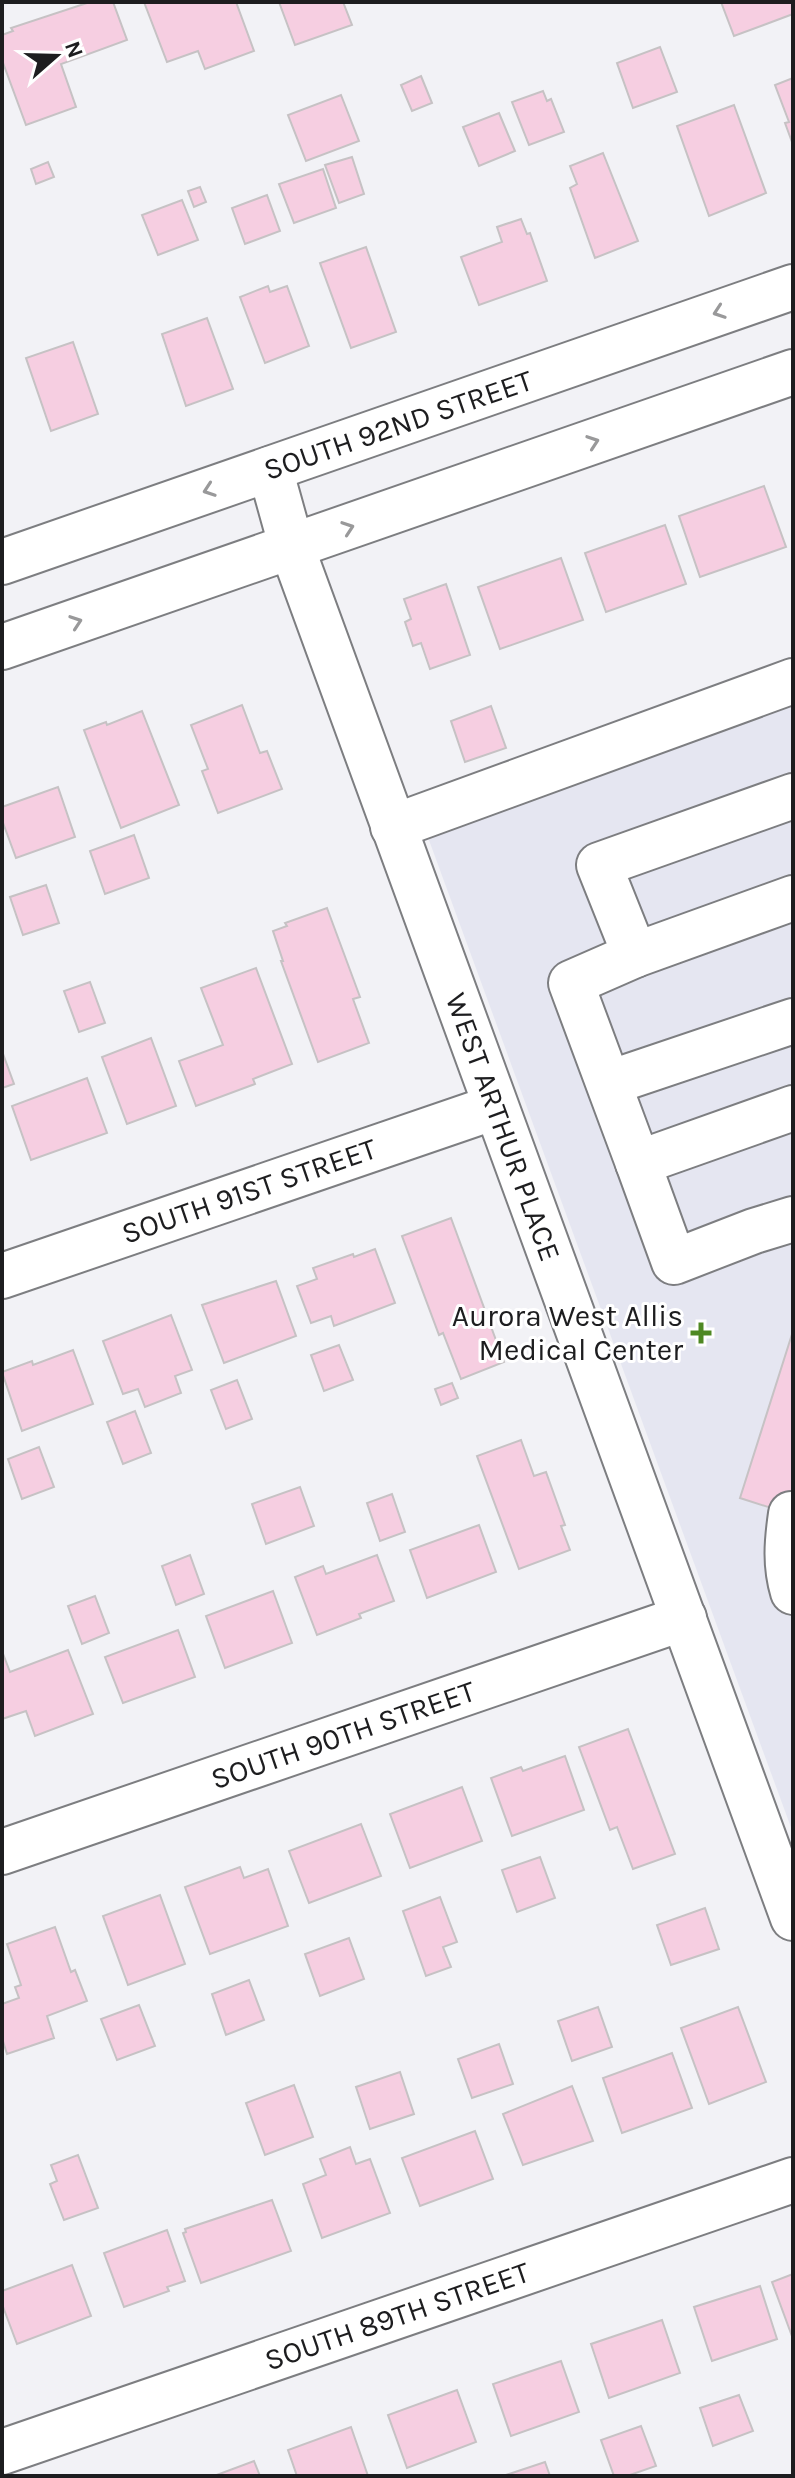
<svg xmlns="http://www.w3.org/2000/svg" width="795" height="2478" font-family="Karla,sans-serif">
	<style>
		.built { fill: #e5e6f1 }
		.building { fill: #f6cee1; stroke: #c6c2c4; stroke-width: 2 }
		.lines { fill: none; stroke-linecap: round; stroke-linejoin: round }
		.minor-casing { stroke: #7d7e81; stroke-width: 48 }
		.minor { stroke: #fff; stroke-width: 44 }
		.oneway { stroke: #99999a }
		.poi-dot { fill: #4e8823; stroke: #fff; stroke-width: 3 }
		.labels { text-anchor: middle; dominant-baseline: central; stroke-width: 6; stroke-linejoin: round; paint-order: stroke }
		.street-label { font-size: 30px; fill: #1d1d1f; stroke: #fff }
		.poi-label { font-size: 30px; fill: #1d1d1f; stroke: #fff; text-anchor: end }
	</style>
	<rect width="100%" height="100%" fill="#f2f2f6"/>
	<!-- built -->
	<polygon class="built" points="793,704 793,1833 426,832"/>
	<!-- building -->
	<g class="building">
		<polygon points="90,2 113,2 127,40 61,64 76,107 26,125 2,60 2,35 13,31 11,28"/>
		<polygon points="144,2 236,2 254,51 205,69 198,51 167,62"/>
		<polygon points="279,2 343,2 352,25 295,45"/>
		<polygon points="721,2 792,2 793,14 734,36"/>
		<polygon points="660,47 677,92 633,108 617,63"/>
		<polygon points="421,76 432,103 412,111 401,85"/>
		<polygon points="793,78 793,142 792,142 785,123 789,122 775,85"/>
		<polygon points="543,91 547,101 551,99 564,132 529,145 512,102"/>
		<polygon points="341,95 359,141 306,161 288,115"/>
		<polygon points="734,105 766,193 709,216 677,126"/>
		<polygon points="499,113 515,151 479,166 463,127"/>
		<polygon points="603,153 638,241 595,258 570,188 577,184 570,166"/>
		<polygon points="352,157 364,194 339,203 325,165"/>
		<polygon points="48,162 54,177 36,184 31,169"/>
		<polygon points="323,169 336,208 294,223 279,184"/>
		<polygon points="200,187 206,202 194,207 188,191"/>
		<polygon points="267,195 280,231 245,244 232,208"/>
		<polygon points="182,200 198,240 158,255 142,215"/>
		<polygon points="521,219 527,234 530,233 547,281 479,305 461,257 502,242 497,227"/>
		<polygon points="366,247 396,332 351,348 320,263"/>
		<polygon points="268,286 270,292 287,286 309,346 265,363 240,297"/>
		<polygon points="207,318 233,389 186,406 162,334"/>
		<polygon points="73,342 98,414 51,431 26,358"/>
		<polygon points="764,486 786,547 700,577 679,516"/>
		<polygon points="665,525 686,584 606,612 585,553"/>
		<polygon points="561,558 583,620 500,649 478,587"/>
		<polygon points="446,584 470,655 430,669 421,643 413,646 405,622 411,619 404,599"/>
		<polygon points="242,705 260,753 267,751 282,789 218,813 202,771 208,769 191,725"/>
		<polygon points="491,706 506,748 465,762 451,721"/>
		<polygon points="142,711 179,805 121,828 84,730 106,722 107,725"/>
		<polygon points="58,787 75,837 16,858 2,820 2,807"/>
		<polygon points="134,835 149,878 105,894 90,851"/>
		<polygon points="46,885 59,923 23,935 10,897"/>
		<polygon points="327,908 360,997 353,999 369,1043 318,1062 281,961 283,961 273,931 287,926 285,923"/>
		<polygon points="256,968 292,1064 253,1079 255,1084 196,1106 179,1061 223,1045 201,988"/>
		<polygon points="90,982 105,1023 79,1032 64,991"/>
		<polygon points="151,1038 176,1106 127,1124 102,1057"/>
		<polygon points="2,1051 14,1084 2,1088"/>
		<polygon points="87,1078 107,1133 31,1160 12,1106"/>
		<polygon points="451,1218 504,1362 461,1379 443,1333 439,1335 402,1236"/>
		<polygon points="375,1249 395,1303 334,1326 331,1316 311,1323 297,1286 317,1279 313,1268 353,1254 354,1257"/>
		<polygon points="276,1281 296,1336 224,1363 202,1305"/>
		<polygon points="171,1315 192,1370 175,1376 181,1393 145,1407 138,1389 123,1394 103,1341"/>
		<polygon points="793,1331 793,1515 740,1498"/>
		<polygon points="339,1345 353,1380 324,1391 311,1355"/>
		<polygon points="73,1350 93,1404 22,1431 2,1372 32,1361 33,1365"/>
		<polygon points="237,1380 252,1419 226,1429 211,1390"/>
		<polygon points="452,1383 458,1398 441,1405 435,1389"/>
		<polygon points="135,1411 151,1453 123,1464 107,1422"/>
		<polygon points="521,1440 534,1476 546,1472 565,1525 561,1526 570,1550 519,1569 477,1456"/>
		<polygon points="39,1447 54,1487 22,1499 8,1459"/>
		<polygon points="300,1487 314,1526 266,1544 252,1504"/>
		<polygon points="392,1494 405,1532 380,1541 367,1503"/>
		<polygon points="479,1525 496,1572 427,1598 410,1550"/>
		<polygon points="190,1555 204,1594 176,1605 162,1566"/>
		<polygon points="377,1555 394,1601 359,1614 361,1618 317,1635 295,1577 323,1566 326,1574"/>
		<polygon points="273,1591 292,1643 225,1668 206,1616"/>
		<polygon points="95,1596 109,1633 82,1644 68,1606"/>
		<polygon points="178,1630 195,1677 123,1703 105,1657"/>
		<polygon points="68,1650 93,1714 35,1736 26,1711 2,1719 2,1651 10,1672"/>
		<polygon points="628,1729 675,1854 633,1869 617,1827 610,1830 579,1747"/>
		<polygon points="565,1756 584,1810 512,1836 491,1778 521,1767 523,1771"/>
		<polygon points="462,1787 482,1841 410,1868 390,1814"/>
		<polygon points="361,1824 381,1876 309,1903 289,1851"/>
		<polygon points="540,1857 555,1898 517,1912 502,1870"/>
		<polygon points="240,1867 244,1878 268,1869 288,1926 210,1954 185,1887"/>
		<polygon points="160,1895 185,1964 128,1985 103,1916"/>
		<polygon points="440,1897 457,1942 443,1947 451,1967 426,1976 403,1911"/>
		<polygon points="705,1908 719,1949 671,1965 657,1925"/>
		<polygon points="55,1927 71,1972 75,1970 87,2001 47,2016 54,2038 7,2054 2,2038 2,2004 19,1998 15,1987 21,1985 7,1944"/>
		<polygon points="349,1938 364,1979 320,1996 305,1954"/>
		<polygon points="249,1980 264,2020 226,2035 212,1994"/>
		<polygon points="139,2005 155,2046 117,2060 101,2019"/>
		<polygon points="598,2007 612,2047 572,2061 558,2021"/>
		<polygon points="738,2007 766,2082 709,2104 681,2028"/>
		<polygon points="499,2044 513,2084 472,2098 458,2059"/>
		<polygon points="672,2053 692,2108 622,2133 603,2078"/>
		<polygon points="400,2072 414,2114 370,2129 356,2087"/>
		<polygon points="294,2085 313,2137 265,2155 246,2103"/>
		<polygon points="572,2086 593,2141 523,2165 503,2114"/>
		<polygon points="475,2131 493,2179 420,2206 402,2158"/>
		<polygon points="350,2147 356,2164 370,2159 390,2213 322,2238 303,2184 326,2175 320,2159"/>
		<polygon points="78,2155 98,2208 64,2220 50,2184 57,2181 51,2165"/>
		<polygon points="272,2200 291,2251 201,2283 183,2233 186,2232 185,2229"/>
		<polygon points="167,2230 185,2281 167,2287 169,2291 124,2307 104,2253"/>
		<polygon points="72,2265 91,2316 17,2344 2,2304 2,2291"/>
		<polygon points="793,2274 793,2339 772,2282"/>
		<polygon points="760,2286 777,2339 712,2361 694,2307"/>
		<polygon points="662,2320 680,2373 609,2398 591,2344"/>
		<polygon points="561,2361 579,2412 511,2436 493,2384"/>
		<polygon points="457,2390 476,2442 407,2468 388,2415"/>
		<polygon points="739,2395 753,2431 713,2446 700,2408"/>
		<polygon points="641,2426 656,2466 627,2476 614,2476 601,2440"/>
		<polygon points="351,2427 368,2476 297,2476 288,2450"/>
		<polygon points="254,2461 260,2476 214,2476"/>
		<polygon points="545,2462 550,2476 503,2476"/>
	</g>
	<g class="lines">
		<defs>
			<g id="minor">
				<polyline points="270,469 292,548 793,1918"/>
				<polyline points="2,562 793,287"/>
				<polyline points="2,647 793,372"/>
				<polyline points="793,796 599,865 635,955 571,983 638,1163 793,1108"/>
				<polyline points="393,827 793,681"/>
				<polyline points="635,955 793,898"/>
				<polyline points="609,1083 793,1021"/>
				<polyline points="638,1163 674,1262 754,1231 793,1219"/>
				<polyline points="2,1276 495,1107"/>
				<path d="M791 1514C787 1542 785 1565 793 1592"/>
				<polyline points="2,1852 684,1618"/>
				<polyline points="2,2452 793,2180"/>
			</g>
		</defs>
		<!-- minor casing -->
		<use href="#minor" class="minor-casing"/>
		<!-- minor -->
		<use href="#minor" class="minor"/>
	</g>
	<!-- one-way arrows -->
	<defs><path id="oneway-chevron" d="M-2-3.5L2.5 0L-2 3.5" fill="none" stroke-width="1.6" stroke-linecap="round" stroke-linejoin="round" transform="scale(2)"/></defs>
	<g class="oneway">
		<use href="#oneway-chevron" transform="translate(719 312) rotate(161)"/>
		<use href="#oneway-chevron" transform="translate(593 442) rotate(-19)"/>
		<use href="#oneway-chevron" transform="translate(209 490) rotate(161)"/>
		<use href="#oneway-chevron" transform="translate(348 528) rotate(-19)"/>
		<use href="#oneway-chevron" transform="translate(76 622) rotate(-19)"/>
	</g>
	<!-- markers -->
	<path class="poi-dot" d="M697 1321h8v8h8v8h-8v8h-8v-8h-8v-8h8z"/>
	<g class="labels">
		<!-- street labels -->
		<g class="street-label">
			<text transform="translate(398 425) rotate(-19)">SOUTH 92ND STREET</text>
			<text transform="translate(503 1127) rotate(70)">WEST ARTHUR PLACE</text>
			<text transform="translate(249 1191) rotate(-19)">SOUTH 91ST STREET</text>
			<text transform="translate(343 1735) rotate(-19)">SOUTH 90TH STREET</text>
			<text transform="translate(397 2316) rotate(-19)">SOUTH 89TH STREET</text>
		</g>
		<!-- poi labels -->
		<g class="poi-label">
			<text x="683" y="1316">Aurora West Allis<tspan x="683" dy="34">Medical Center</tspan></text>
		</g>
	</g>
	<!-- border -->
	<rect width="795" height="2478" fill="none" stroke="#1d1d1f" stroke-width="8"/>
	<!-- north arrow -->
	<g transform="translate(56 56) rotate(70)" stroke="#ffffff" stroke-width="6" paint-order="stroke">
	<path d="M0-6L14 30L0 20L-14 30Z" fill="#1d1d1f"/>
	<text y="-12" font-size="22" font-weight="bold" text-anchor="middle" fill="#1d1d1f">N</text>
	</g>
</svg>
